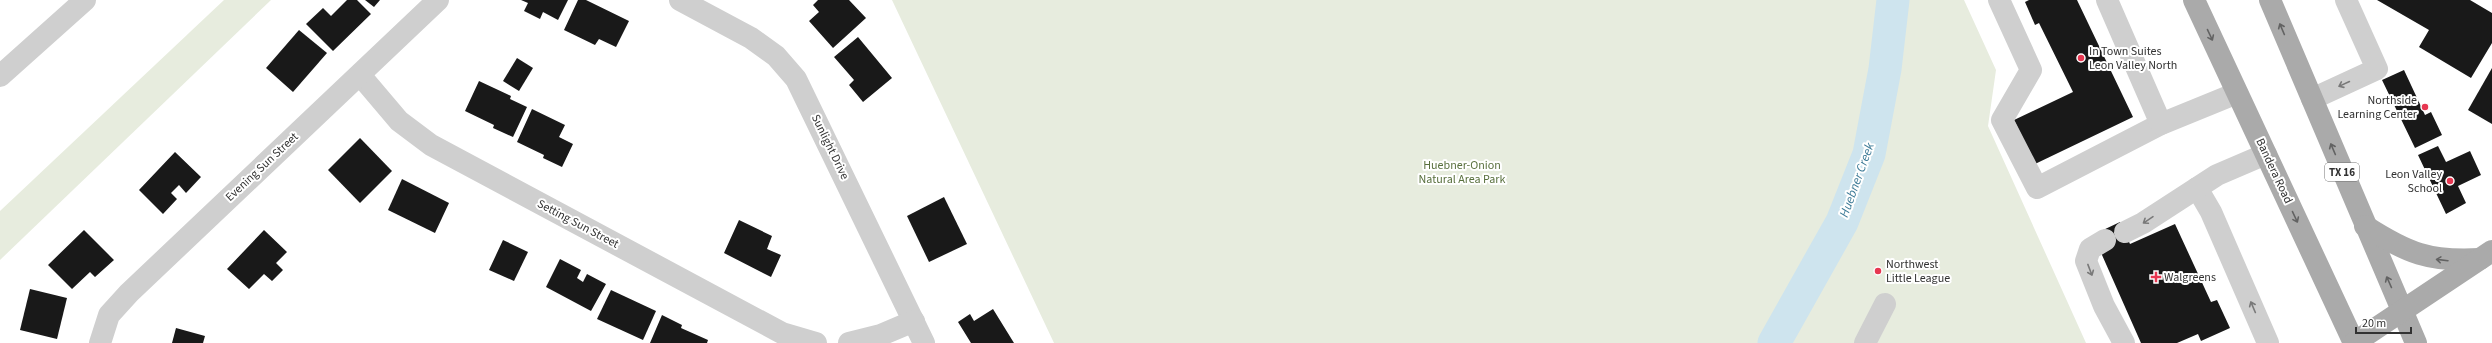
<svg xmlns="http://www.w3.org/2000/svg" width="2492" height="343" font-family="'Source Sans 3',sans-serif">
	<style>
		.green { fill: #e7ecde }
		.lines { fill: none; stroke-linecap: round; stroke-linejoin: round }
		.river { stroke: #cee4ee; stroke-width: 33 }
		.building { fill: #191919 }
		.minor { stroke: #cfcfcf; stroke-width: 22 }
		.major { stroke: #aaa; stroke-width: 22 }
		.oneway { stroke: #626262 }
		.oneway2 { stroke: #797979 }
		.poi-dot { fill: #e73751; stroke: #fff; stroke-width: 1.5 }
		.labels { text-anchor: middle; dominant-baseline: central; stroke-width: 4; stroke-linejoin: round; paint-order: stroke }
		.shield { fill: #fff; stroke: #707070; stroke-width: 1 }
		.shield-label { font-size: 11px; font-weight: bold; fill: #323232 }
		.poi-label { font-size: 12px; fill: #323232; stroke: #fff; text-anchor: start }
		.street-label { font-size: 12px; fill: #323232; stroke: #fff }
		.park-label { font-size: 12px; fill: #59703e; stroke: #fff }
		.water-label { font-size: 13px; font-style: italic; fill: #3e7b97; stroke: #fff }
	</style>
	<rect width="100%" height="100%" fill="#fff"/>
	<!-- green -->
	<g class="green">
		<polygon points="224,0 271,0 0,260 0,211"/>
		<polygon points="892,0 1964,0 1996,70 1988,126 2086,343 1054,343"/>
	</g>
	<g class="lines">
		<!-- river -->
		<polyline class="river" points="1774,343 1842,222 1869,154 1885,69 1893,0"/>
	</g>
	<!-- building -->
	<g class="building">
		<polygon points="347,0 357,0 371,14 333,51 306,24 323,8 331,16"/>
		<polygon points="365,0 380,0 374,7"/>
		<polygon points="521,0 568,0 558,20 543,12 540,19 524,11 528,3"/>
		<polygon points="578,0 586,0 629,21 616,47 599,39 595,45 564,30"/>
		<polygon points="818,0 849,0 866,18 833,48 809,21 819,12 813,5"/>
		<polygon points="2029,0 2077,0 2133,117 2035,164 2014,120 2073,92 2039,23 2035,25 2025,2"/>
		<polygon points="2377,0 2470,0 2492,13 2492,43 2471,78 2419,47 2429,30"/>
		<polygon points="299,30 327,53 293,92 266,68"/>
		<polygon points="858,37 892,78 863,102 849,85 854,80 834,57"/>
		<polygon points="517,58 533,68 519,91 503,81"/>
		<polygon points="2492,68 2492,124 2468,110"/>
		<polygon points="2404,70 2425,115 2431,112 2442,135 2415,148 2382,80"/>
		<polygon points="479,81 511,96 510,99 527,107 513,137 493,128 494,125 465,111"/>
		<polygon points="532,109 565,125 559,137 573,144 562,167 543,158 544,155 517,142"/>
		<polygon points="360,138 392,171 360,203 328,170"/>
		<polygon points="2438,146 2446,162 2470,151 2481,175 2458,186 2466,203 2446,214 2418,155"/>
		<polygon points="175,152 201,177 186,193 179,185 171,193 177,199 163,214 139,190"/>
		<polygon points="402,179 449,203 435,233 388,210"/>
		<polygon points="944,197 967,244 929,262 907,216"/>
		<polygon points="739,220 772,236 767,249 781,255 771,277 724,253"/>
		<polygon points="2120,222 2130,244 2175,224 2211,302 2217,300 2230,328 2201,341 2198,334 2177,343 2141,343 2102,255 2101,231"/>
		<polygon points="84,230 114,260 95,277 90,272 72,289 48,265"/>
		<polygon points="264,230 287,252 276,263 283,270 272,281 264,274 249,289 227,269"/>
		<polygon points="503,240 528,252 514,281 489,270"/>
		<polygon points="560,259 581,270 577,278 583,282 587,274 606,284 591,311 546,287"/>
		<polygon points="30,289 67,298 57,339 20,330"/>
		<polygon points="611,290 656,311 643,340 597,319"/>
		<polygon points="993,309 1014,343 971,343 958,322 970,314 974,321"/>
		<polygon points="662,315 682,325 681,328 708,340 707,343 650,343"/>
		<polygon points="176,328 205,336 203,343 172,343"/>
	</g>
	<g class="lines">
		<!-- minor -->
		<g class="minor">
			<polyline points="680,0 751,38 776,56 796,79 924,343"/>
			<polyline points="1999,0 2031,70 2002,120 2037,188 2161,124 2237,93"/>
			<polyline points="2107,0 2161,124"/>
			<polyline points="360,75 399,121 431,145 782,333 816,343"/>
			<polyline points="0,76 85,0"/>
			<polyline points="2312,99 2377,69 2346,0"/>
			<polyline points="2197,188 2211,212 2268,343"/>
			<polyline points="2125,232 2143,223 2217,175 2266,154"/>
			<polyline points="2105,240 2090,249 2086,261 2104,306 2124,343"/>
			<polyline points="100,343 109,315 129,293 438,0"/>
			<polyline points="849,343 881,335 914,321"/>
			<polyline points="1865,343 1885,304"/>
		</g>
		<!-- major -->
		<g class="major">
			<polyline points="2194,0 2354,343"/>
			<polyline points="2270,0 2416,343"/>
			<path d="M2365 226C2407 253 2429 262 2480 259"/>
			<polyline points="2354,343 2492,251"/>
		</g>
	</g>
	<!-- one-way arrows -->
	<defs><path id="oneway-shaft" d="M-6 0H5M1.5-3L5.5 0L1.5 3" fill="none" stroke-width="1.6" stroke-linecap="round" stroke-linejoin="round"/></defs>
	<g class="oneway">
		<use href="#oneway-shaft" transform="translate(2282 29) rotate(-113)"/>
		<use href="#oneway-shaft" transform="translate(2210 35) rotate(65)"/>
		<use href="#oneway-shaft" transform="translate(2333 149) rotate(-113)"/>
		<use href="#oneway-shaft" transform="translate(2295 217) rotate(65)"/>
		<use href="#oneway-shaft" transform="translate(2442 260) rotate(-173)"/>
		<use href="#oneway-shaft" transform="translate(2389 282) rotate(-114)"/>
	</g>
	<g class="oneway2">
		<use href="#oneway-shaft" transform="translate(2344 84) rotate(155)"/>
		<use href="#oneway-shaft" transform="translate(2148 220) rotate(146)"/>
		<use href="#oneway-shaft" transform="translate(2090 270) rotate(69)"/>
		<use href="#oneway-shaft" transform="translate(2253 307) rotate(-113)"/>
	</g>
	<!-- markers -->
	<g class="poi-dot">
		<circle cx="2081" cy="58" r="4"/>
		<circle cx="2425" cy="107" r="4"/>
		<circle cx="2450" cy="181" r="4"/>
		<circle cx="1878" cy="271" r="4"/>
		<path d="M2154 271h4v4h4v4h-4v4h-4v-4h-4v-4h4z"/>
	</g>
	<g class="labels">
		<!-- shield labels -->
		<rect class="shield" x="2325" y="163" width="34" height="18" rx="3"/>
		<g class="shield-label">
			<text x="2342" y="172">TX 16</text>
		</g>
		<!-- poi labels -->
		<g class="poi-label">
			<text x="2089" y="51">In Town Suites<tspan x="2089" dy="14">Leon Valley North</tspan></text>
			<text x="2417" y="100" text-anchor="end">Northside<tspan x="2417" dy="14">Learning Center</tspan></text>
			<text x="2442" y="174" text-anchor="end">Leon Valley<tspan x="2442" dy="14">School</tspan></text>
			<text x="1886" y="264">Northwest<tspan x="1886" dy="14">Little League</tspan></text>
			<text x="2164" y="277">Walgreens</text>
		</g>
		<!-- street labels -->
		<g class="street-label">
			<text transform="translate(830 147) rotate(64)">Sunlight Drive</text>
			<text transform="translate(262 167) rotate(-43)">Evening Sun Street</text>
			<text transform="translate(2274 171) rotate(65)">Bandera Road</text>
			<text transform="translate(578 224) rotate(28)">Setting Sun Street</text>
		</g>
		<!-- park labels -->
		<g class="park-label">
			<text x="1462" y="165">Huebner-Onion<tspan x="1462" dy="14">Natural Area Park</tspan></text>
		</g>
		<!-- water labels -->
		<g class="water-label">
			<text transform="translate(1857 180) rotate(-70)">Huebner Creek</text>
		</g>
	</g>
	<!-- scale -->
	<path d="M2356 327v6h55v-6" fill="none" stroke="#323232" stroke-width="2"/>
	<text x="2362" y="327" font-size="12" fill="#323232" stroke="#ffffff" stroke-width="3" paint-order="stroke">20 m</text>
</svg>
